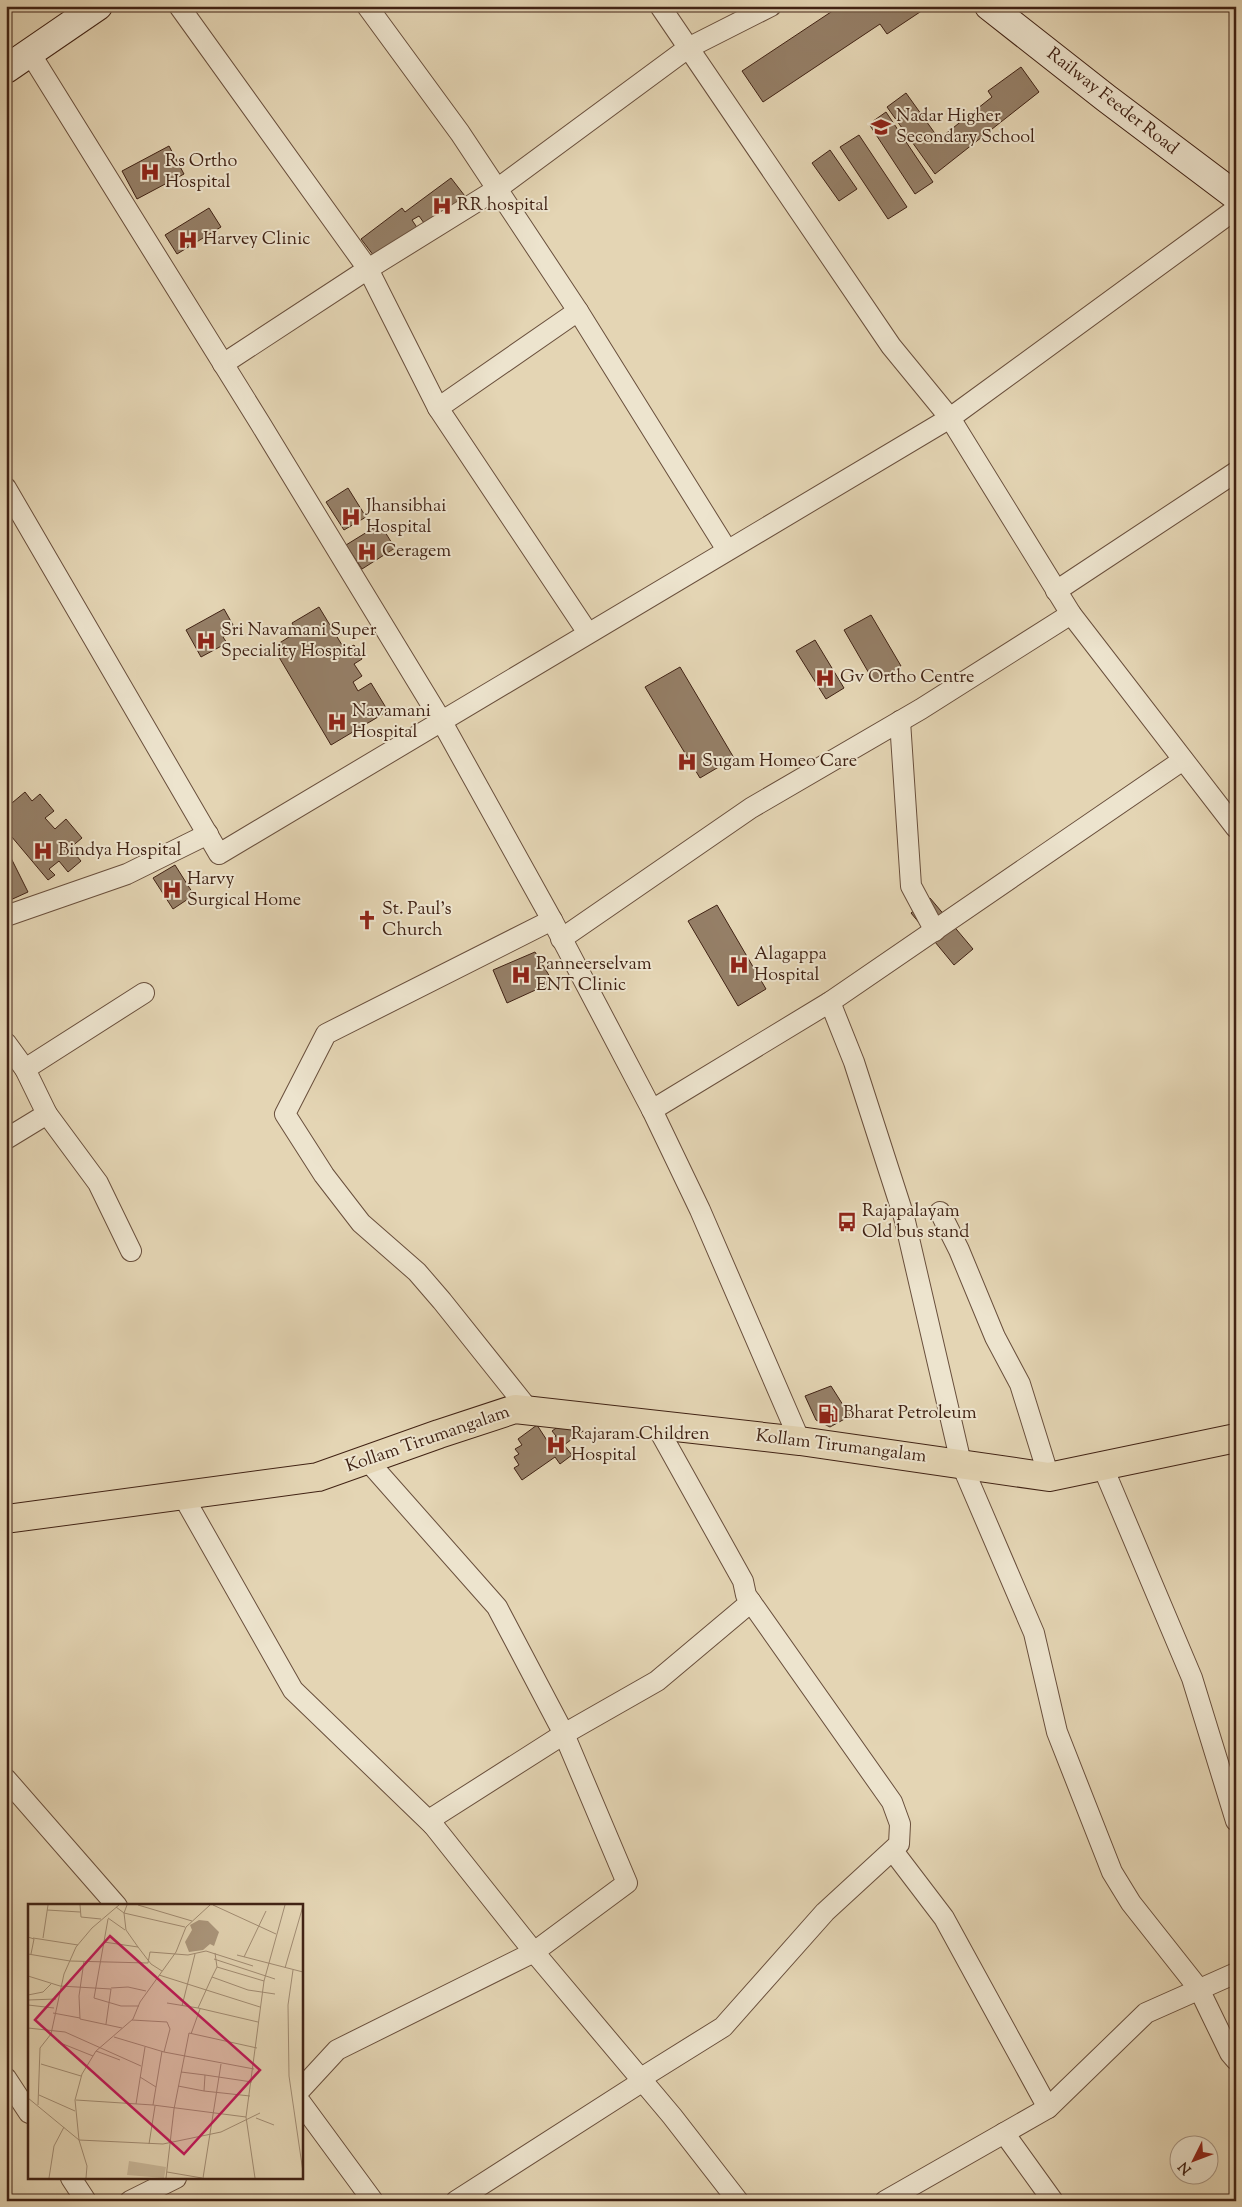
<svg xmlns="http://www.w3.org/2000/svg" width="1242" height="2207" font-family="'Sorts Mill Goudy',serif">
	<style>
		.building { fill: #957f67; stroke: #402214 }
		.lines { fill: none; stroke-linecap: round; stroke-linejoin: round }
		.street-casing { stroke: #694f3c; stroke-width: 22 }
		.secondary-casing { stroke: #402214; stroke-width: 30 }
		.highway-casing { stroke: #402214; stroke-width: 30 }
		.street { stroke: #ede4ce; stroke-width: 20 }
		.secondary { stroke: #ede4ce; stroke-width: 28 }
		.highway { stroke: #e4d5b4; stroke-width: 28 }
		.labels { text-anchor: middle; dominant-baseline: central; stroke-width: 4; stroke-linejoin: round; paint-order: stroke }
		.street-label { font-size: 18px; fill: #402214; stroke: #ede4ce }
		.poi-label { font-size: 18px; fill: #402214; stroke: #ede4ce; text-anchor: start }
		.inset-road { fill: none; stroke: #a28d74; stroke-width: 1 }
		.view { fill: #c2185b; fill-opacity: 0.15; stroke: #c2185b; stroke-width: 2.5 }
		.inset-edge { fill: none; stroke: #402214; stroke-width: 2.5 }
	</style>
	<rect width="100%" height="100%" fill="#e4d5b4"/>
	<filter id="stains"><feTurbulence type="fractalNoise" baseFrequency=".004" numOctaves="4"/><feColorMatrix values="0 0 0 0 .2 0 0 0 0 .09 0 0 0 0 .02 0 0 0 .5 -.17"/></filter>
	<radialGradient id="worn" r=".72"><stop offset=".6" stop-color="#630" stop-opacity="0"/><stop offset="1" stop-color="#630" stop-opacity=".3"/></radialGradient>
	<!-- building -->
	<g class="building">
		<polygon points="840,6 929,6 887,34 880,24 763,102 742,71"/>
		<polygon points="1021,67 1039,92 935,174 887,107 906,93 939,139 992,97 988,91"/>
		<polygon points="886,112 933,182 915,194 869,124"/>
		<polygon points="859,135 907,207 888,219 840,147"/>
		<polygon points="169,146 184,174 137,199 122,171"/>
		<polygon points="830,150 857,189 839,201 812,163"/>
		<polygon points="451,178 468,200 429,230 419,216 412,220 418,229 377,260 361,239 402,208 405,212"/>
		<polygon points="209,208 221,227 177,254 165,235"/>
		<polygon points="348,488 366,517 344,530 326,502"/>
		<polygon points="380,524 395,548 362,569 346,545"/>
		<polygon points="319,607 345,650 354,645 362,659 354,664 362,676 353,682 358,691 371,683 388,711 331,745 273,647 297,632 292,623"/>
		<polygon points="224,609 233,625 228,628 230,633 223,637 227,643 201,657 186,630"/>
		<polygon points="871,615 901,666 874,682 844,630"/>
		<polygon points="815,640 844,688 826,699 796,651"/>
		<polygon points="680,667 734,758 700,778 645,687"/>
		<polygon points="25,792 32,801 40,794 54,811 45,818 55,829 66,819 82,838 70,848 81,861 68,872 59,861 49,869 55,875 48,880 6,830 6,824 10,821 6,816 6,808"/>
		<polygon points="10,856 28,892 6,902 6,857"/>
		<polygon points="175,865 194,895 173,909 153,878"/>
		<polygon points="930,898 973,949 954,965 911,913"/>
		<polygon points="717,905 766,989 738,1006 688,921"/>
		<polygon points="535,952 553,982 507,1003 493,970"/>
		<polygon points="831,1386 850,1416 830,1427 816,1420 805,1396"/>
		<polygon points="572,1417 583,1431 564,1445 572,1455 560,1464 555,1457 522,1480 514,1468 519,1465 514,1457 519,1454 515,1449 522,1445 518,1439 537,1425 548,1442 556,1436 552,1431"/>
	</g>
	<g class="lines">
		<defs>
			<g id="street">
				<polyline points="179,6 368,269 438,408"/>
				<polyline points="367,6 460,133 578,311"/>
				<polyline points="660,6 891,346 950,418 1071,614 1236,828"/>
				<polyline points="30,53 260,423 442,722 552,920 652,1110 700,1210 800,1441"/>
				<polyline points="223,364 368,269 497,189 688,48 771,6"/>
				<polyline points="6,488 219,854 950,418 1236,209"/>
				<polyline points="1056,591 1236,472"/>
				<polyline points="588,633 438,408 578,311 727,550"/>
				<polyline points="900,721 911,886 935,931"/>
				<polyline points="6,916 127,874 208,834"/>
				<polyline points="561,939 751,808 921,709 1071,614"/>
				<polyline points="830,1002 854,1062 904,1217 961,1463 1034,1633 1057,1732 1112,1872 1131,1903 1199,1989 1230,2053 1236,2060"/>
				<polyline points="6,1043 25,1069 47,1114 98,1183 131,1251"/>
				<polyline points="25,1069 144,993"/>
				<polyline points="652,1110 830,1002 1183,760"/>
				<polyline points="6,1139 47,1114"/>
				<polyline points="940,1212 959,1250 995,1337 1020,1384 1049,1477"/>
				<polyline points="529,1410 442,1301 417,1272 361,1223 324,1175 285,1114 326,1034 552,920"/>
				<polyline points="1102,1465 1192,1678 1236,1821"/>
				<polyline points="183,1496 293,1690 433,1825"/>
				<polyline points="6,1779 117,1906"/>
				<polyline points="893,1851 944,1918 1048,2108"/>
				<polyline points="6,2078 29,2113"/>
				<polyline points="301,2089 337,2050 534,1952 627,1883 564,1734 497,1607 367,1460"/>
				<polyline points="301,2103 373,2201"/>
				<polyline points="1004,2133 1053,2201"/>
				<polyline points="71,2178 86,2201"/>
				<polyline points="130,2201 176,2178"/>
				<polyline points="456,2201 643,2081 646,2075 723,2027 825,1912 899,1844 900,1824 892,1802 746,1595 743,1581 656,1425"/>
				<polyline points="738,2201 672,2116 534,1952 429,1820 564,1734 657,1681 751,1602"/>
				<polyline points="885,2201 1048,2108 1146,2013 1236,1973"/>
			</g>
			<g id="secondary">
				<polyline points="989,6 1106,98 1236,196"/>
				<polyline points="6,69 98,6"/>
			</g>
			<polyline id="highway" points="6,1519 318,1477 439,1434 515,1409 800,1441 1049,1477 1236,1438"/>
		</defs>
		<!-- street casing -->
		<use href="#street" class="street-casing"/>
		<!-- secondary casing -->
		<use href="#secondary" class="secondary-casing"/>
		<!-- highway casing -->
		<use href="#highway" class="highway-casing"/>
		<!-- street -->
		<use href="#street" class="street"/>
		<!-- secondary -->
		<use href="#secondary" class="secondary"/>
		<!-- highway -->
		<use href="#highway" class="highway"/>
	</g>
	<!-- icons -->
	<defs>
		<symbol id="school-bare" viewBox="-9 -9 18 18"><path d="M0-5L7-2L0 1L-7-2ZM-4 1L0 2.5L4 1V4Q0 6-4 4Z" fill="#8f2418" stroke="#ede4ce" stroke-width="2.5" paint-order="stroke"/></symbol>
		<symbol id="hospital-bare" viewBox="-9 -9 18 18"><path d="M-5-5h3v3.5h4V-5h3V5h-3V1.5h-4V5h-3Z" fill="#8f2418" stroke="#ede4ce" stroke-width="2.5" paint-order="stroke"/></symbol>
		<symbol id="church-bare" viewBox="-9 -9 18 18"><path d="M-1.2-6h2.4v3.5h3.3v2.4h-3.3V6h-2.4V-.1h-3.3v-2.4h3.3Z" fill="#8f2418" stroke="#ede4ce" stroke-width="2.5" paint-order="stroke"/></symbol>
		<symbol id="bus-bare" viewBox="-9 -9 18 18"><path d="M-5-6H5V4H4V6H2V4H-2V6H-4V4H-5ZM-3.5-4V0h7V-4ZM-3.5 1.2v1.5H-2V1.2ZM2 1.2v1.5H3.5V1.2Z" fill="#8f2418" stroke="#ede4ce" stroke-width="2.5" paint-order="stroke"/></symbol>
		<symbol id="fuel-bare" viewBox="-9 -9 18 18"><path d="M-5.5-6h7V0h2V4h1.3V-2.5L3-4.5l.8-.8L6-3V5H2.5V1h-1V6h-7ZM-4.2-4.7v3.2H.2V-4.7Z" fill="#8f2418" stroke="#ede4ce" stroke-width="2.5" paint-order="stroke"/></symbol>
	</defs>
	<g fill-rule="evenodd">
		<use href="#school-bare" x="867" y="113" width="28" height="28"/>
		<use href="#hospital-bare" x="136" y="158" width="28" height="28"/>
		<use href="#hospital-bare" x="428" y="192" width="28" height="28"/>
		<use href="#hospital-bare" x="174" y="226" width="28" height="28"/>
		<use href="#hospital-bare" x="337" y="503" width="28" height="28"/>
		<use href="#hospital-bare" x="353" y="538" width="28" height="28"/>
		<use href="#hospital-bare" x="192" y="627" width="28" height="28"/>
		<use href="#hospital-bare" x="811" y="664" width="28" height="28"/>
		<use href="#hospital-bare" x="323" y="708" width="28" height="28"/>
		<use href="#hospital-bare" x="673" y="748" width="28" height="28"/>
		<use href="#hospital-bare" x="29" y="837" width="28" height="28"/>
		<use href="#hospital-bare" x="158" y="876" width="28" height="28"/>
		<use href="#church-bare" x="353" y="906" width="28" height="28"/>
		<use href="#hospital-bare" x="725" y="951" width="28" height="28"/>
		<use href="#hospital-bare" x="507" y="961" width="28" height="28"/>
		<use href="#bus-bare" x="833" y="1208" width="28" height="28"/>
		<use href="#fuel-bare" x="814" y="1400" width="28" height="28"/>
		<use href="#hospital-bare" x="542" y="1431" width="28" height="28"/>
	</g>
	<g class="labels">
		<!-- street labels -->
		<g class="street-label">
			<text transform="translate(1112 102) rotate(38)">Railway Feeder Road</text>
			<text transform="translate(428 1440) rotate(-19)">Kollam Tirumangalam</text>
			<text transform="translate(841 1447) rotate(7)">Kollam Tirumangalam</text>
		</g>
		<!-- poi labels -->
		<g class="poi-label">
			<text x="896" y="117">Nadar Higher<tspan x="896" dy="21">Secondary School</tspan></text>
			<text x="165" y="162">Rs Ortho<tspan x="165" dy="21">Hospital</tspan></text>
			<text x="457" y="206">RR hospital</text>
			<text x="203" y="240">Harvey Clinic</text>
			<text x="366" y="507">Jhansibhai<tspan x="366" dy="21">Hospital</tspan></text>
			<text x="382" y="552">Ceragem</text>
			<text x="221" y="631">Sri Navamani Super<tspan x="221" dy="21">Speciality Hospital</tspan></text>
			<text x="840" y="678">Gv Ortho Centre</text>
			<text x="352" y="712">Navamani<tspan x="352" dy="21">Hospital</tspan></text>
			<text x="702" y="762">Sugam Homeo Care</text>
			<text x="58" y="851">Bindya Hospital</text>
			<text x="187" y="880">Harvy<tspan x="187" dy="21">Surgical Home</tspan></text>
			<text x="382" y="910">St. Paul's<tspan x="382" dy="21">Church</tspan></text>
			<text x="754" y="955">Alagappa<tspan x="754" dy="21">Hospital</tspan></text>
			<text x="536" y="965">Panneerselvam<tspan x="536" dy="21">ENT Clinic</tspan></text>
			<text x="862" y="1212">Rajapalayam<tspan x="862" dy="21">Old bus stand</tspan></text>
			<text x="843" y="1414">Bharat Petroleum</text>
			<text x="571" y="1435">Rajaram Children<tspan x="571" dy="21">Hospital</tspan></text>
		</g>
	</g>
	<!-- overview -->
	<g transform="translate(28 1904)">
		<rect width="275" height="275" fill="#e4d5b4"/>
		<path d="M101 257 138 263 136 274 99 271Z" fill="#c8b799"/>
		<path d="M171 16 180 17 191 28 186 42 182 40 175 46 161 48 157 38 164 26 162 21Z" fill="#ac987e"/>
		<path class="inset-road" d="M52 1 53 13 73 15M99 1 96 9 157 23M110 1 164 17M185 1 248 30M88 3 96 9 98 26 110 43 123 60 134 67M19 6 52 8M80 14 97 26M80 15 66 94 93 102H111M0 33 6 35 3 50M5 34 50 41M15 34 20 1M76 38 110 43M0 50 42 57 120 59 122 48 160 51 178 47 225 62M209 51 275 68M216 53 238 7M186 55 247 75M56 57 51 92 52 115 94 124M189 63 236 77M257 64 275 2M265 66 260 101 261 172 275 268M131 71 232 103M0 72 32 82 83 85 78 120M184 73 189 63 187 49M83 84 100 83 118 87M0 91 15 88 23 80M0 96 28 95M139 99 170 104M0 101 26 104M154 102 167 50M25 109 52 114M104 116 139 118 142 125 136 148M230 118 170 104 184 73 220 86 247 90M0 124 37 128 113 162M163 130 172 105M86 133 136 148 226 165M30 138 65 152M68 147 92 156M13 160 53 172M177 171 224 178M112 173 128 183M150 182 176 187 177 171 153 168M176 187 222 192M11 191 47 207M0 194 51 236M48 196 125 201 218 213M108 200 117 143M10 201 12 144 23 130 36 70 48 43 64 24 91 1M125 201 134 147M228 214 246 221M51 236 135 240 193 228 232 209M121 240 127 202M139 268 174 274M21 274 26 242 36 223M58 274 59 262 51 236 47 196 54 170 68 147 105 115 112 98 148 48 158 23 182 1M138 274 146 205 161 129 229 144M175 274 193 160M227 274 218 213 236 77 257 1"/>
		<path class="view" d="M82 32 232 166 156 250 7 116Z"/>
		<rect width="275" height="275" class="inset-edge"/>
	</g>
	<!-- margin -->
	<rect width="1242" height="2207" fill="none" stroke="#e4d5b4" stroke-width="25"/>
	<rect x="8" y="8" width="1227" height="2192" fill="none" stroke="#402214" stroke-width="2.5"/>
	<rect x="12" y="12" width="1217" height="2182" fill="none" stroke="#402214"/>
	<!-- north arrow -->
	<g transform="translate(1194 2160) rotate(228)"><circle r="24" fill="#ede4ce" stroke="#a89684"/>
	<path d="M0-4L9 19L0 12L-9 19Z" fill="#8f2418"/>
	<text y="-8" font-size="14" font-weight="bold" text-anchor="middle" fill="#402214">N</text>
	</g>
	<rect width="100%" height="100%" filter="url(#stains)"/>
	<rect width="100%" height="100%" fill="url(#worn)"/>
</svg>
